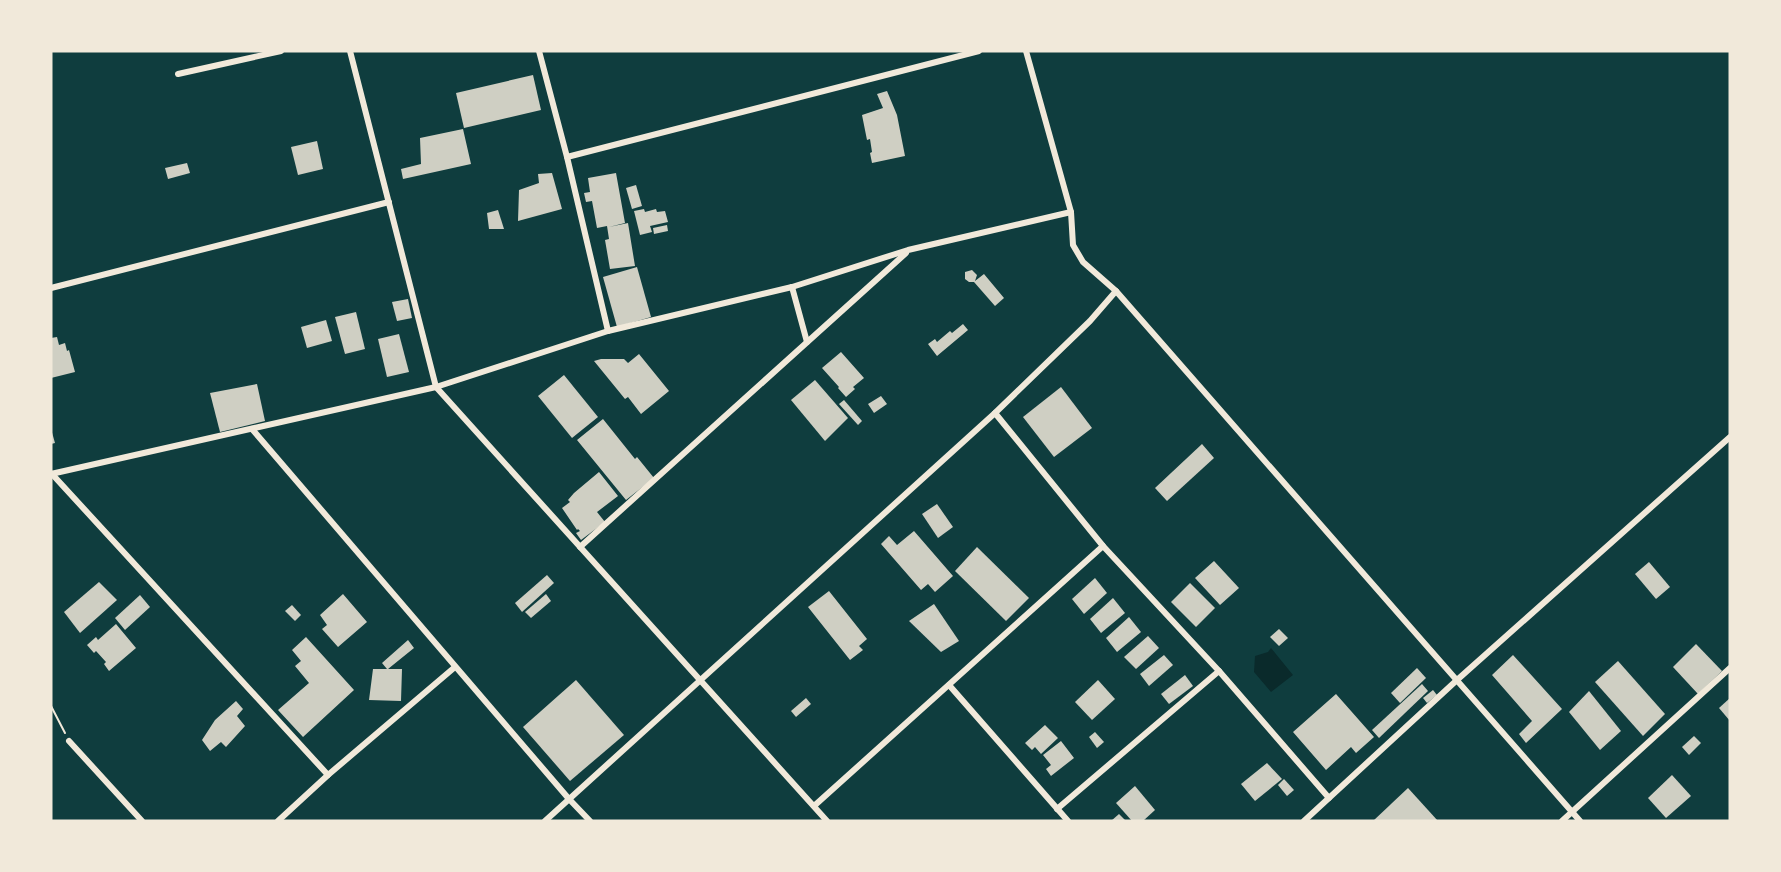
<svg xmlns="http://www.w3.org/2000/svg" width="1781" height="872" font-family="'Sofia Sans Condensed',sans-serif">
	<style>
		.water { fill: #0a2a2b }
		.building { fill: #cfcfc3 }
		.lines { fill: none; stroke-linecap: round; stroke-linejoin: round }
		.path { stroke: #f1e9da; stroke-width: 2 }
		.minor { stroke: #f1e9da; stroke-width: 6 }
	</style>
	<rect width="100%" height="100%" fill="#0f3d3e"/>
	<!-- water -->
	<polygon class="water" points="1271,648 1293,675 1271,692 1254,672 1255,656 1268,652"/>
	<!-- building -->
	<g class="building">
		<polygon points="533,75 541,110 464,128 456,93"/>
		<polygon points="887,91 897,115 905,156 872,163 870,153 872,152 870,139 867,140 862,115 883,108 877,94"/>
		<polygon points="463,129 471,164 403,179 401,169 421,164 420,138"/>
		<polygon points="317,141 323,169 298,175 291,147"/>
		<polygon points="187,163 190,173 168,179 165,168"/>
		<polygon points="552,173 562,209 518,221 519,190 539,183 538,174"/>
		<polygon points="616,173 625,223 609,227 628,223 635,266 610,269 605,240 609,239 607,226 597,228 592,201 586,202 584,193 590,192 588,178"/>
		<polygon points="636,185 642,206 632,209 626,188"/>
		<polygon points="644,209 645,212 656,209 657,212 665,211 668,222 650,226 652,232 640,235 634,211"/>
		<polygon points="498,210 504,229 489,229 487,213"/>
		<polygon points="667,225 668,231 654,234 653,228"/>
		<polygon points="637,267 651,317 617,327 603,277"/>
		<polygon points="972,270 977,275 975,281 984,274 1004,298 995,306 974,282 969,282 965,279 965,272"/>
		<polygon points="408,299 412,318 397,321 392,302"/>
		<polygon points="356,312 365,349 345,354 335,317"/>
		<polygon points="326,320 332,341 307,348 301,327"/>
		<polygon points="963,324 968,330 937,356 928,344 935,339 937,342 950,331 952,333"/>
		<polygon points="399,334 409,372 387,377 378,339"/>
		<polygon points="57,337 59,345 65,343 67,351 69,350 75,372 51,378 51,338"/>
		<polygon points="841,352 864,378 853,387 855,389 846,397 838,388 839,387 822,368"/>
		<polygon points="639,354 669,391 641,414 628,397 625,399 594,361 601,359 624,359 628,363"/>
		<polygon points="564,375 598,417 572,438 538,396"/>
		<polygon points="815,380 848,418 825,441 791,400"/>
		<polygon points="257,384 265,421 220,432 210,393"/>
		<polygon points="1061,387 1092,428 1054,457 1023,417"/>
		<polygon points="881,396 887,404 874,413 868,404"/>
		<polygon points="844,400 862,421 858,425 839,404"/>
		<polygon points="603,419 635,459 637,457 654,478 626,500 577,440"/>
		<polygon points="51,429 55,443 51,444"/>
		<polygon points="1202,444 1214,458 1167,501 1155,488"/>
		<polygon points="599,472 618,496 597,512 605,522 581,540 576,533 580,531 578,529 577,530 562,508 570,502 568,500 574,493"/>
		<polygon points="937,504 953,527 938,538 922,514"/>
		<polygon points="914,531 953,576 935,592 928,584 921,590 881,544 889,536 897,545"/>
		<polygon points="977,547 1029,598 1006,621 955,571"/>
		<polygon points="1214,561 1239,588 1220,605 1195,578"/>
		<polygon points="1649,562 1670,587 1656,599 1635,574"/>
		<polygon points="547,575 554,583 522,612 515,603"/>
		<polygon points="1095,578 1107,593 1084,614 1072,599"/>
		<polygon points="99,582 117,600 80,633 64,612"/>
		<polygon points="1190,583 1215,608 1196,627 1171,602"/>
		<polygon points="829,591 867,639 859,646 863,650 850,660 808,607"/>
		<polygon points="343,594 367,622 338,647 322,629 327,625 320,615"/>
		<polygon points="546,594 551,601 531,618 525,612"/>
		<polygon points="140,595 150,607 125,630 115,618"/>
		<polygon points="1113,598 1125,613 1101,633 1090,619"/>
		<polygon points="934,604 959,641 941,652 909,621"/>
		<polygon points="292,605 301,615 295,621 285,611"/>
		<polygon points="1129,617 1141,632 1117,652 1106,638"/>
		<polygon points="116,624 136,648 109,671 104,664 106,662 96,651 94,653 87,645 96,637 98,640"/>
		<polygon points="1279,629 1288,638 1279,646 1270,637"/>
		<polygon points="1148,636 1159,648 1136,669 1124,657"/>
		<polygon points="306,637 354,690 303,737 278,710 309,683 295,666 301,661 292,650"/>
		<polygon points="408,640 414,648 388,669 402,669 401,701 369,700 373,669 387,669 382,663"/>
		<polygon points="1696,644 1722,671 1698,694 1673,667"/>
		<polygon points="1164,655 1173,665 1149,686 1140,674"/>
		<polygon points="1513,655 1562,709 1526,743 1519,734 1532,721 1492,675"/>
		<polygon points="1618,661 1665,714 1643,736 1595,682"/>
		<polygon points="1417,668 1426,678 1400,703 1391,693"/>
		<polygon points="1185,675 1193,686 1169,704 1161,694"/>
		<polygon points="576,680 624,735 570,781 523,727"/>
		<polygon points="1098,680 1115,699 1092,720 1075,702"/>
		<polygon points="1422,684 1428,691 1379,738 1372,730"/>
		<polygon points="1433,690 1437,695 1427,703 1423,698"/>
		<polygon points="1589,691 1621,731 1600,750 1569,712"/>
		<polygon points="1336,694 1374,737 1356,753 1351,747 1326,770 1293,732"/>
		<polygon points="806,698 811,704 796,717 791,711"/>
		<polygon points="1730,698 1730,721 1719,708"/>
		<polygon points="236,701 243,709 237,716 245,726 226,747 221,742 210,751 202,740 215,720"/>
		<polygon points="1045,725 1058,738 1041,754 1035,747 1032,750 1025,743"/>
		<polygon points="1095,732 1104,742 1097,748 1089,737"/>
		<polygon points="1694,736 1701,743 1689,755 1682,747"/>
		<polygon points="1061,741 1074,758 1051,776 1046,769 1051,765 1043,755"/>
		<polygon points="1267,763 1282,779 1255,801 1241,784"/>
		<polygon points="1672,775 1691,796 1666,818 1648,798"/>
		<polygon points="1284,779 1294,790 1287,796 1278,785"/>
		<polygon points="1135,786 1155,810 1143,821 1132,821 1116,803"/>
		<polygon points="1408,788 1438,821 1373,821"/>
		<polygon points="1119,814 1126,821 1111,821"/>
	</g>
	<g class="lines">
		<!-- path -->
		<polyline class="path" points="51,706 65,733"/>
		<!-- minor -->
		<g class="minor">
			<polyline points="350,51 436,387 827,821"/>
			<polyline points="539,51 567,157 608,331"/>
			<polyline points="1026,51 1071,212 1073,245 1083,262 1116,291 1580,821"/>
			<polyline points="178,74 281,51"/>
			<polyline points="567,157 979,51"/>
			<polyline points="792,287 807,342"/>
			<polyline points="51,288 389,202"/>
			<polyline points="995,413 1103,546 1219,671 1329,798"/>
			<polyline points="252,429 569,799 590,821"/>
			<polyline points="51,474 436,387 608,331 792,287 908,250 1071,212"/>
			<polyline points="52,474 328,775"/>
			<polyline points="580,547 906,253"/>
			<polyline points="949,685 1068,821"/>
			<polyline points="69,741 142,821"/>
			<polyline points="814,806 1103,546"/>
			<polyline points="1057,809 1219,671"/>
			<polyline points="278,821 328,775 455,667"/>
			<polyline points="545,821 995,413 1090,321 1116,291"/>
			<polyline points="1304,821 1457,680 1730,437"/>
			<polyline points="1562,821 1730,668"/>
		</g>
	</g>
	<!-- border -->
	<rect width="1781" height="872" fill="none" stroke="#f1e9da" stroke-width="105"/>
</svg>
